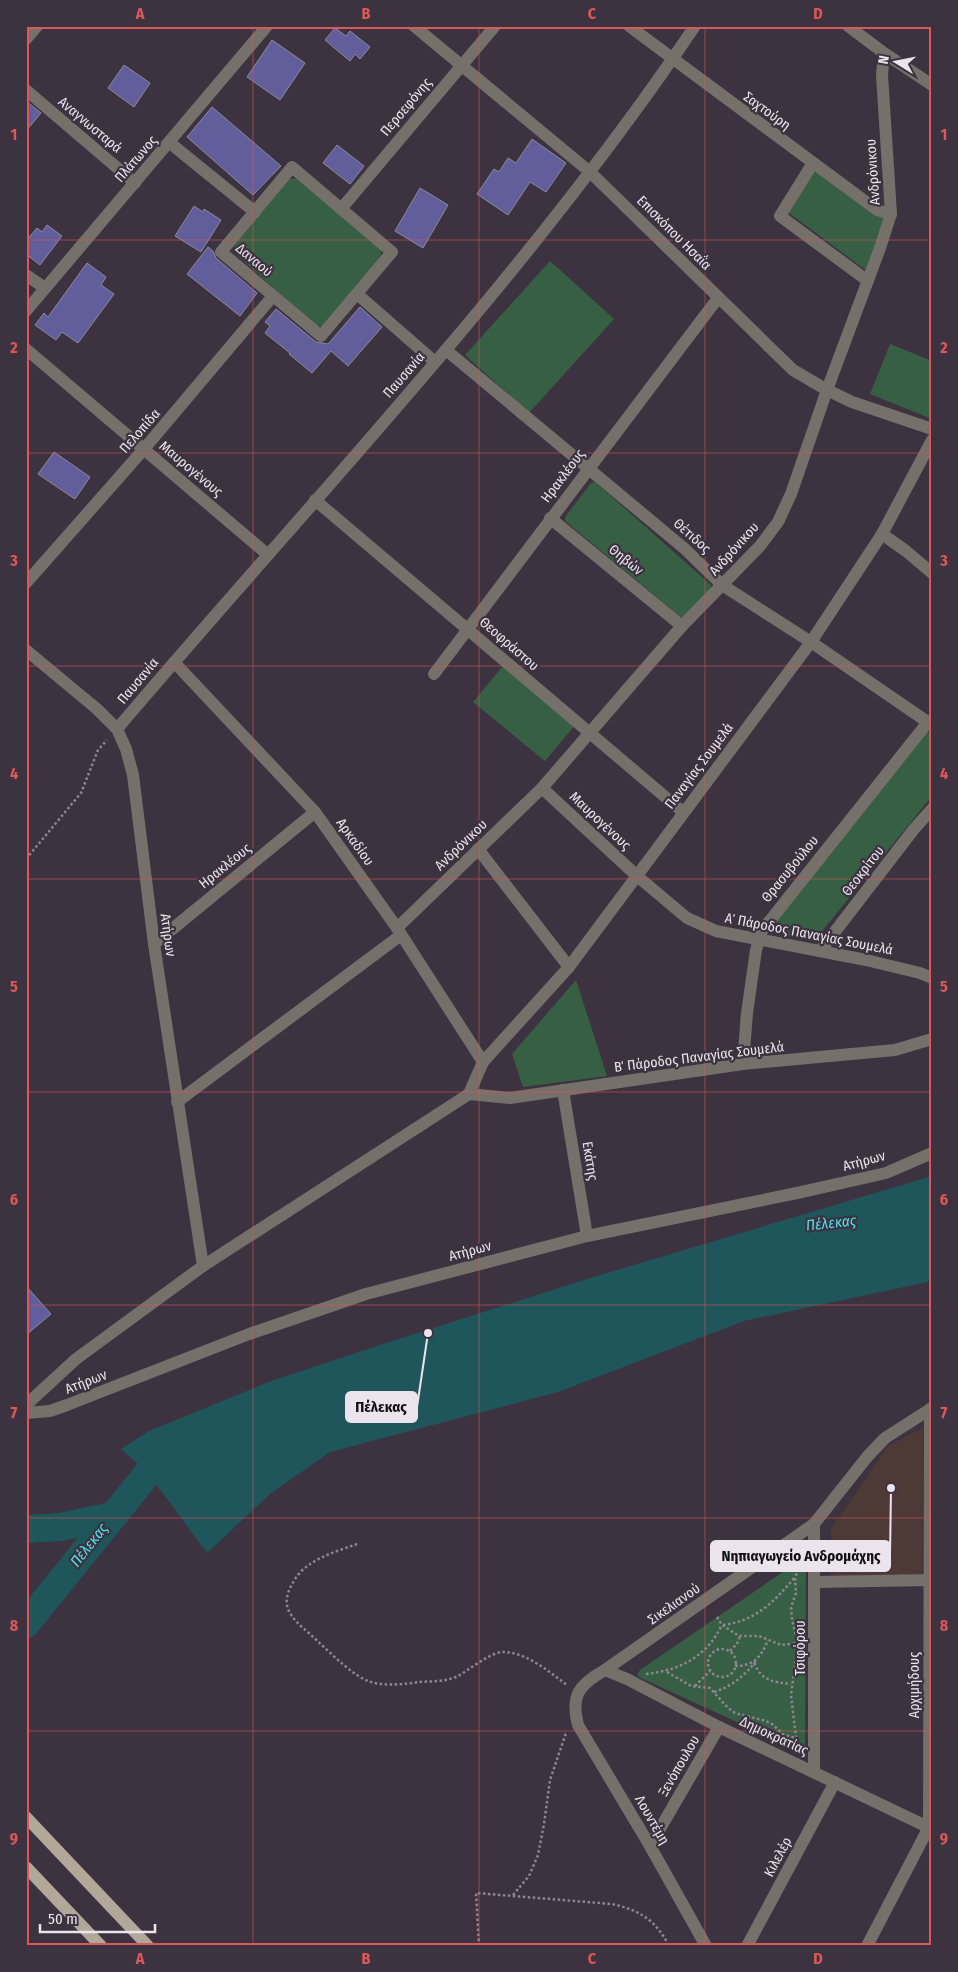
<svg xmlns="http://www.w3.org/2000/svg" width="958" height="1972" font-family="'Fira Sans Condensed',sans-serif">
	<style>
		.education { fill: #4d3936 }
		.green { fill: #375f44 }
		.water { fill: #1f565b }
		.lines { fill: none; stroke-linecap: round; stroke-linejoin: round }
		.river { stroke: #1f565b; stroke-width: 28 }
		.building { fill: #625d9b; stroke: #8b8b9d }
		.path { stroke: #8f8691; stroke-width: 2.5; stroke-dasharray: 2.5 2.5; stroke-linecap: butt }
		.minor { stroke: #757069; stroke-width: 12 }
		.major { stroke: #b2a89a; stroke-width: 12 }
		.grid { fill: none; stroke: #db5759; stroke-width: 1; stroke-opacity: 0.55 }
		.labels { text-anchor: middle; dominant-baseline: central; stroke-width: 4.5; stroke-linejoin: round; paint-order: stroke }
		.street-label { font-size: 14px; fill: #ebe4ed; stroke: #3d3340 }
		.water-label { font-size: 15px; font-style: italic; fill: #4ce5f1; stroke: #3d3340 }
		.leader { fill: none; stroke: #ebe4ed; stroke-width: 2 }
		.callout-dot { fill: #ebe4ed; stroke: #3d3340; stroke-width: 2 }
		.callout { fill: #ebe4ed; stroke: #ebe4ed; stroke-width: 2 }
		.callout-label { font-size: 15px; text-anchor: middle; font-weight: bold; fill: #111 }
		.neatline { fill: none; stroke: #db5759; stroke-width: 2 }
		.grid-label { font-size: 16px; text-anchor: middle; font-weight: bold; fill: #db5759 }
	</style>
	<rect width="100%" height="100%" fill="#3d3340"/>
	<!-- education -->
	<polygon class="education" points="923,1428 922,1575 831,1576 831,1529 888,1446"/>
	<!-- green -->
	<g class="green">
		<polygon points="816,169 886,219 867,271 789,213"/>
		<polygon points="298,178 381,249 381,256 322,326 315,326 236,254 234,246 289,179"/>
		<polygon points="550,261 614,319 529,413 465,355"/>
		<polygon points="890,344 932,361 932,419 870,394"/>
		<polygon points="595,482 711,585 711,591 688,617 681,617 565,521 565,517 591,483"/>
		<polygon points="503,666 575,725 545,761 473,702"/>
		<polygon points="927,732 932,735 932,796 814,941 767,931"/>
		<polygon points="576,980 607,1076 523,1087 512,1054"/>
		<polygon points="799,1561 804,1561 806,1565 805,1751 804,1753 641,1678 637,1675 640,1670"/>
	</g>
	<!-- water -->
	<polygon class="water" points="932,1176 932,1281 744,1321 558,1392 330,1452 270,1494 207,1553 148,1473 121,1449 149,1431 271,1381 377,1346 587,1279"/>
	<g class="lines">
		<!-- river -->
		<g class="river">
			<polyline points="26,1529 60,1527 112,1516"/>
			<polyline points="26,1624 148,1473 161,1452 171,1445"/>
		</g>
	</g>
	<!-- building -->
	<g class="building">
		<polygon points="335,28 346,36 350,31 370,47 360,59 355,54 350,61 325,40"/>
		<polygon points="272,40 305,63 280,100 247,77"/>
		<polygon points="124,65 150,83 134,107 108,88"/>
		<polygon points="26,101 41,113 26,131"/>
		<polygon points="212,107 281,166 253,195 187,137"/>
		<polygon points="532,139 566,163 546,192 530,182 508,215 477,194 494,169 499,172 508,158 516,163"/>
		<polygon points="337,145 364,166 350,184 323,163"/>
		<polygon points="420,188 448,205 423,248 395,231"/>
		<polygon points="194,206 203,212 204,209 221,220 201,252 175,236"/>
		<polygon points="47,225 62,236 40,265 26,254 26,241 37,228 42,232"/>
		<polygon points="208,247 213,251 216,258 257,293 240,316 187,274"/>
		<polygon points="87,263 106,277 101,285 114,294 78,343 62,332 56,340 35,325 44,313 48,317"/>
		<polygon points="360,307 382,327 348,366 331,351 312,373 289,354 290,353 265,333 270,326 265,322 276,309 316,342 328,344"/>
		<polygon points="54,452 90,477 75,499 38,474"/>
		<polygon points="26,1286 51,1314 26,1335"/>
	</g>
	<g class="lines">
		<!-- path -->
		<g class="path">
			<polyline points="26,859 81,793 98,750 107,740"/>
			<path d="M357 1544C335 1552 308 1559 295 1579 282 1600 284 1611 303 1628 320 1642 348 1673 368 1681 384 1687 404 1684 420 1682 433 1681 446 1682 458 1676 469 1670 492 1651 504 1652 528 1653 549 1672 567 1685"/>
			<polyline points="717,1617 722,1625 739,1636 759,1636 781,1645 798,1643"/>
			<path d="M723 1625C756 1621 775 1601 795 1577"/>
			<circle cx="722" cy="1663" r="14"/>
			<polyline points="730,1651 737,1644 740,1636"/>
			<path d="M754 1663C762 1681 773 1682 791 1684"/>
			<path d="M735 1666C754 1666 761 1657 768 1640"/>
			<polyline points="667,1672 691,1686 710,1688 728,1708 735,1713 766,1721 772,1724 784,1735 796,1738 799,1745"/>
			<path d="M646 1674C681 1670 706 1657 722 1625"/>
			<polyline points="695,1686 710,1671"/>
			<path d="M714 1692C733 1686 745 1675 757 1660"/>
			<polyline points="796,1738 791,1695 798,1643 792,1620 791,1607 796,1593 795,1577 799,1569"/>
			<polyline points="513,1895 529,1876 538,1855 544,1824 550,1780 566,1733"/>
			<path d="M479 1946 476 1893 612 1904C639 1910 656 1920 669 1946"/>
		</g>
		<!-- minor -->
		<g class="minor">
			<polyline points="414,26 590,172 793,370 827,390 852,402 932,429"/>
			<polyline points="629,26 877,210 891,214"/>
			<polyline points="848,26 884,53 932,85"/>
			<polyline points="26,39 37,26"/>
			<polyline points="26,90 135,183"/>
			<polyline points="170,143 255,212"/>
			<polyline points="813,163 780,216 868,281"/>
			<polygon points="292,167 392,252 321,336 221,252"/>
			<polyline points="341,209 495,26"/>
			<polyline points="26,275 45,288"/>
			<polyline points="357,294 435,362"/>
			<polyline points="26,311 267,26"/>
			<polyline points="26,349 267,554"/>
			<polyline points="446,350 685,549 722,585 811,642 932,725"/>
			<polyline points="315,500 683,812"/>
			<polyline points="550,518 682,626"/>
			<polyline points="882,534 906,551 932,573"/>
			<polyline points="26,583 144,449 273,296"/>
			<polyline points="26,650 97,709 117,729 126,749 133,775 154,944 203,1266"/>
			<polyline points="174,662 315,812 397,928 483,1062"/>
			<polyline points="434,674 718,298"/>
			<path d="M117 729C313 498 525 278 695 26"/>
			<polyline points="542,788 637,876 687,918 716,931 866,960 920,973 932,978"/>
			<polyline points="478,849 569,967"/>
			<polyline points="397,928 542,788 682,626 760,546 778,522 791,494 827,390 880,248 891,214 882,75 884,53"/>
			<polyline points="154,944 315,812"/>
			<polyline points="820,951 914,829 932,809"/>
			<polyline points="743,1064 747,1013 756,950 761,932 928,722"/>
			<polyline points="563,1090 587,1236"/>
			<polyline points="469,1094 483,1062 569,967 811,642 882,534 932,440"/>
			<polyline points="469,1094 510,1098 743,1064 895,1050 932,1039"/>
			<polyline points="177,1102 401,935"/>
			<polyline points="26,1405 76,1359 203,1266 469,1094"/>
			<polyline points="26,1413 50,1411 67,1405 249,1334 366,1294 587,1236 797,1193 886,1173 932,1153"/>
			<polyline points="814,1524 814,1772"/>
			<polyline points="815,1582 932,1580"/>
			<polyline points="605,1670 627,1679 719,1727 932,1829"/>
			<polyline points="650,1846 719,1727"/>
			<path d="M706 1946 650 1846 578 1725C570 1695 580 1684 605 1670L814 1524 867 1457 885 1438 932 1408"/>
			<polyline points="747,1946 835,1782"/>
			<polyline points="867,1946 929,1827 930,1409"/>
		</g>
		<!-- major -->
		<g class="major">
			<polyline points="26,1817 148,1946"/>
			<polyline points="26,1867 101,1946"/>
		</g>
	</g>
	<!-- grid -->
	<path class="grid" d="M253 26V1946M479 26V1946M705 26V1946M26 240H932M26 453H932M26 666H932M26 879H932M26 1092H932M26 1305H932M26 1518H932M26 1731H932"/>
	<g class="labels">
		<!-- street labels -->
		<g class="street-label">
			<text transform="translate(406 107) rotate(-50)">Περσεφόνης</text>
			<text transform="translate(767 111) rotate(36)">Σαχτούρη</text>
			<text transform="translate(90 125) rotate(40)">Αναγνωσταρά</text>
			<text transform="translate(136 159) rotate(-49)">Πλάτωνος</text>
			<text transform="translate(873 172) rotate(-94)">Ανδρόνικου</text>
			<text transform="translate(674 233) rotate(45)">Επισκόπου Ησαΐα</text>
			<text transform="translate(254 260) rotate(40)">Δαναού</text>
			<text transform="translate(404 375) rotate(-49)">Παυσανία</text>
			<text transform="translate(140 431) rotate(-49)">Πελοπίδα</text>
			<text transform="translate(191 469) rotate(40)">Μαυρογένους</text>
			<text transform="translate(563 476) rotate(-53)">Ηρακλέους</text>
			<text transform="translate(692 536) rotate(42)">Θέτιδος</text>
			<text transform="translate(734 549) rotate(-48)">Ανδρόνικου</text>
			<text transform="translate(626 560) rotate(39)">Θηβών</text>
			<text transform="translate(509 644) rotate(41)">Θεοφράστου</text>
			<text transform="translate(138 681) rotate(-50)">Παυσανία</text>
			<text transform="translate(699 766) rotate(-53)">Παναγίας Σουμελά</text>
			<text transform="translate(600 821) rotate(43)">Μαυρογένους</text>
			<text transform="translate(355 842) rotate(55)">Αρκαδίου</text>
			<text transform="translate(461 845) rotate(-44)">Ανδρόνικου</text>
			<text transform="translate(225 866) rotate(-39)">Ηρακλέους</text>
			<text transform="translate(790 869) rotate(-51)">Θρασυβούλου</text>
			<text transform="translate(863 871) rotate(-52)">Θεοκρίτου</text>
			<text transform="translate(809 934) rotate(11)">Α΄ Πάροδος Παναγίας Σουμελά</text>
			<text transform="translate(168 935) rotate(82)">Ατήρων</text>
			<text transform="translate(699 1057) rotate(-7)">Β΄ Πάροδος Παναγίας Σουμελά</text>
			<text transform="translate(590 1161) rotate(81)">Εκάτης</text>
			<text transform="translate(864 1161) rotate(-15)">Ατήρων</text>
			<text transform="translate(470 1251) rotate(-15)">Ατήρων</text>
			<text transform="translate(86 1382) rotate(-21)">Ατήρων</text>
			<text transform="translate(674 1604) rotate(-35)">Σικελιανού</text>
			<text transform="translate(800 1648) rotate(-90)">Τσιφόρου</text>
			<text transform="translate(914 1685) rotate(-90)">Αρχιμήδους</text>
			<text transform="translate(774 1736) rotate(25)">Δημοκρατίας</text>
			<text transform="translate(679 1766) rotate(-60)">Ξενόπουλου</text>
			<text transform="translate(652 1820) rotate(60)">Λουντέμη</text>
			<text transform="translate(778 1857) rotate(-62)">Κιλελέρ</text>
		</g>
		<!-- water labels -->
		<g class="water-label">
			<text transform="translate(831 1223) rotate(-6)">Πέλεκας</text>
			<text transform="translate(89 1545) rotate(-52)">Πέλεκας</text>
		</g>
	</g>
	<!-- callouts -->
	<path class="leader" d="M428 1333L417 1407M891 1488L890 1556"/>
	<g class="callout-dot">
		<circle cx="428" cy="1333" r="5"/>
		<circle cx="891" cy="1488" r="5"/>
	</g>
	<g class="callout">
		<rect x="346" y="1392" width="71" height="30" rx="5"/>
		<rect x="711" y="1541" width="179" height="30" rx="5"/>
	</g>
	<g class="callout-label">
		<text x="381" y="1412">Πέλεκας</text>
		<text x="801" y="1561">Νηπιαγωγείο Ανδρομάχης</text>
	</g>
	<!-- border -->
	<rect width="958" height="1972" fill="none" stroke="#3d3340" stroke-width="55"/>
	<!-- north arrow -->
	<g transform="translate(896 62) rotate(280)" stroke="#3d3340" stroke-width="4" paint-order="stroke">
	<path d="M0-4L9 19L0 12L-9 19Z" fill="#ebe4ed"/>
	<text y="-8" font-size="14" font-weight="bold" text-anchor="middle" fill="#ebe4ed">N</text>
	</g>
	<!-- scale -->
	<path d="M40 1924v8h115v-8" fill="none" stroke="#ebe4ed" stroke-width="2.5"/>
	<text x="48" y="1924" font-size="15" fill="#ebe4ed" stroke="#3d3340" stroke-width="4" paint-order="stroke">50 m</text>
	<rect x="28" y="28" width="902" height="1916" class="neatline"/>
	<g class="grid-label">
		<text x="140" y="19">A</text>
		<text x="366" y="19">B</text>
		<text x="592" y="19">C</text>
		<text x="818" y="19">D</text>
		<text x="14" y="140">1</text>
		<text x="944" y="140">1</text>
		<text x="14" y="353">2</text>
		<text x="944" y="353">2</text>
		<text x="14" y="566">3</text>
		<text x="944" y="566">3</text>
		<text x="14" y="779">4</text>
		<text x="944" y="779">4</text>
		<text x="14" y="992">5</text>
		<text x="944" y="992">5</text>
		<text x="14" y="1205">6</text>
		<text x="944" y="1205">6</text>
		<text x="14" y="1418">7</text>
		<text x="944" y="1418">7</text>
		<text x="14" y="1631">8</text>
		<text x="944" y="1631">8</text>
		<text x="14" y="1844">9</text>
		<text x="944" y="1844">9</text>
		<text x="140" y="1964">A</text>
		<text x="366" y="1964">B</text>
		<text x="592" y="1964">C</text>
		<text x="818" y="1964">D</text>
	</g>
</svg>
